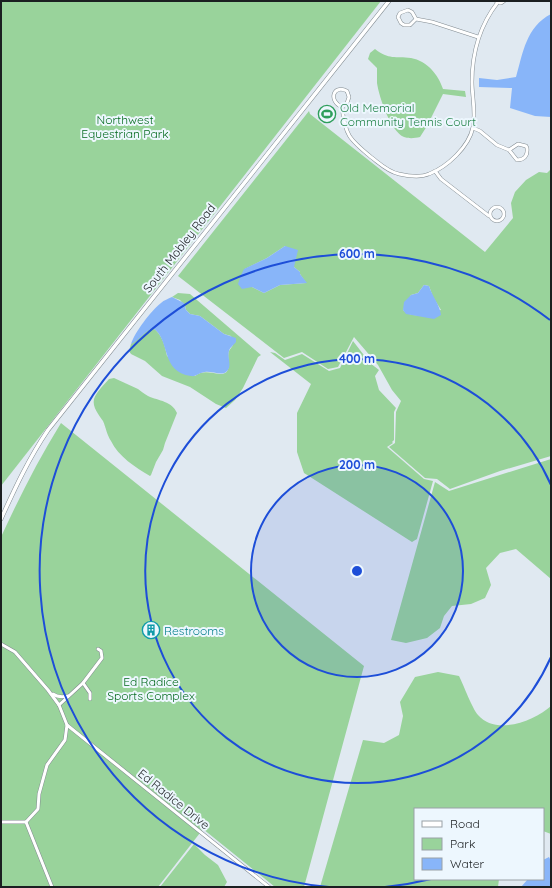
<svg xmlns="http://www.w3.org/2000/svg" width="552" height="888" font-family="Quicksand,sans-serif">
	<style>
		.green { fill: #99d39b; fill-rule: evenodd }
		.water { fill: #88b5f9 }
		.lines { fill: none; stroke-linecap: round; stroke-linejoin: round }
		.minor-casing { stroke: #828b91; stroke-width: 4 }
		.tertiary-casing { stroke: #828b91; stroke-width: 4.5 }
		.minor { stroke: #fff; stroke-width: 3 }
		.tertiary { stroke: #fff; stroke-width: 3.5 }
		.ring { fill: none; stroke: #1d4ed8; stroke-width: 2 }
		.labels { text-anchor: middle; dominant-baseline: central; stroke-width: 4; stroke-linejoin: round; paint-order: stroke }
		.leisure-label { font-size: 12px; fill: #27864d; stroke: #edf7fe; text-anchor: start }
		.park-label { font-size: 12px; fill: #056b1e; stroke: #edf7fe }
		.street-label { font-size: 12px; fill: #1b1f21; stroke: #edf7fe }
		.culture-label { font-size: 12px; fill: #0d838f; stroke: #edf7fe; text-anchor: start }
		.centre { fill: #1d4ed8; stroke: #edf7fe; stroke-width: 2 }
		.ring-label { font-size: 12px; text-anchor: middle; font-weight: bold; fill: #1d4ed8; stroke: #edf7fe; stroke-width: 4; stroke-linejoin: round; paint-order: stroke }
	</style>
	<rect width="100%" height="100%" fill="#e0e9f1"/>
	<!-- green -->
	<g class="green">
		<polygon points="1,1 381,1 1,486"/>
		<path d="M375 49C389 60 395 56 411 58 427 61 438 74 443 89L465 91 466 97 443 94 427 126 420 137C415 138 410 139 404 137 391 132 379 97 377 83 377 78 377 73 377 68L368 59 370 53Z"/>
		<polygon points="324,107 333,115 330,120 320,112"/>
		<path d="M309 111 310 114 485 252 513 218 511 203 515 192 526 180 539 172 547 173 551 169V456L500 471 450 489 437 479 425 478 389 447 395 443 396 412 401 401 392 390 378 365 354 337 338 367 328 369 302 352 284 358 178 276ZM285 246 294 267 300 272V274L306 283 280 285 264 293 252 287 245 269 267 258ZM424 285 429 286 433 297 441 310C428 313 413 320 403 310L411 295 418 293Z"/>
		<path d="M178 293 190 294 261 355 258 357 243 388 235 400 226 408 216 404 190 387 162 376 145 361 131 354 129 351 131 344 148 330 153 328C162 334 165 346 167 356L195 376C203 370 210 373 220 374 234 374 226 358 229 351 230 349 232 347 233 345L231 336 224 334 200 316 190 314 186 310 185 306 180 300 172 297Z"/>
		<polygon points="353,341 370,363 379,370 375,376 379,390 396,408 394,412 394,440 392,442 393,443 387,447 424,479 433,481 417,539 412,542 304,473 297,452 297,413 311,384 270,352 275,353 285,360 302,354 329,371 340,368"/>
		<path d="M114 378C122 382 130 385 138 389 141 391 144 394 148 396 159 401 172 401 177 413L165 443 163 450 156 462 151 475 150 476C136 468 118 456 111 441 107 435 106 428 103 421 99 415 92 407 94 399 97 391 104 385 109 379Z"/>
		<path d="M61 423 364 666 304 887H275L203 829 158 887H1V537C19 498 38 460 61 423Z"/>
		<polygon points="551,459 551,579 516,549 500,553 486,568 491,585 485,598 471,604 452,606 444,616 440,628 427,638 406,643 391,640 435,482 449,491"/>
		<path d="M438 672 459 676C464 686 472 708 478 715 496 736 534 721 551 706V834L543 831V809H415V879H499L498 887H320L363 740 384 743 399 735 403 716 400 702 415 677Z"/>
		<polygon points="194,844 205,855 218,865 227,882 224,887 160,887"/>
	</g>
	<!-- water -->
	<g class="water">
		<path d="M551 14V117L535 116 510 108 512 88 479 87V78L497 80 516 77C523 53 526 27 551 14Z"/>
		<polygon points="285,246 298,250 294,267 300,272 300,274 307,283 280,285 264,293 252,287 242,289 238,284 241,275 244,269 267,258"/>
		<path d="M424 285 429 286C432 296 440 305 441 315L434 319 406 314 403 310 404 302 411 295 418 293Z"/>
		<path d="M172 297 184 303 186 310 190 314 200 316 224 334 236 338V342C234 345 230 347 229 351 227 358 233 367 226 372 221 376 212 371 205 372 200 372 196 377 191 376 160 372 171 340 153 328 144 331 140 340 131 344 135 332 150 312 161 303 164 300 168 299 172 297Z"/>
		<polygon points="549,857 551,861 551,887 521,887 528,879 543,879 543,860"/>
	</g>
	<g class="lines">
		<defs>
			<g id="minor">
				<polyline points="496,1 501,3 504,1"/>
				<polyline points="416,19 410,25 404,25 401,23 398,17 400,13 408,10 412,12 416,19 432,22 478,37"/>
				<path d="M342 107C328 101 333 84 347 91L349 97 347 103 342 107C345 135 349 139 371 157 379 163 388 172 399 174 408 176 420 178 429 174 447 167 469 147 473 127 476 113 472 96 472 82 472 53 480 25 498 2"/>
				<path d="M473 128 480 131 497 145 509 150 517 160C524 160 528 156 527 148L526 146 518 144 509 150"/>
				<polyline points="435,171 441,179 489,216"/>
				<circle cx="497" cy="214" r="7"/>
				<polyline points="1,644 15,652 48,690 59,705 67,725 65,740 47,765 39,794 38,809 26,822 1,822"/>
				<polyline points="83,683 90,693 90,699"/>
				<path d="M53 694C57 697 63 697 68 696"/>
				<polyline points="59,705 83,683 102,658 101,651 98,649"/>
				<polyline points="67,725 269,887"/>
				<polyline points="26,822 52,887"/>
			</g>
			<path id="tertiary" d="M1 519C15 488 29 458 48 430L389 1"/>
		</defs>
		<!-- minor casing -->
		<use href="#minor" class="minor-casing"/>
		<!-- tertiary casing -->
		<use href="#tertiary" class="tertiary-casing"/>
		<!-- minor -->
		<use href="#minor" class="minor"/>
		<!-- tertiary -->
		<use href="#tertiary" class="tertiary"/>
	</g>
	<!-- distance rings -->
	<circle cx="357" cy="571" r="106" fill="#1d4ed8" fill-opacity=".12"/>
	<g class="ring">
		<circle cx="357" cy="571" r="106"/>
		<path d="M551 657A212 212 0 1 1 551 485"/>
		<path d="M431 879A317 317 0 0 1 385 887M329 887A317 317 0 1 1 550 320"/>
	</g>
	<!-- icons -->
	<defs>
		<symbol id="stadium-ring" viewBox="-11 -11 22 22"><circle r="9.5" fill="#edf7fe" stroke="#2e9e5b" stroke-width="1.5"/><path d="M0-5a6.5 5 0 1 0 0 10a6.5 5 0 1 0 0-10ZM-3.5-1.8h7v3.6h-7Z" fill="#2e9e5b"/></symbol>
		<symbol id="building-ring" viewBox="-11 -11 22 22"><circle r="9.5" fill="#edf7fe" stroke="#0f9aa8" stroke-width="1.5"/><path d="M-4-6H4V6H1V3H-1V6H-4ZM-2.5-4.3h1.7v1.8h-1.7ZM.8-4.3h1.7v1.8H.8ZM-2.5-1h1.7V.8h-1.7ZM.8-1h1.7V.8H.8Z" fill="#0f9aa8"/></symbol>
	</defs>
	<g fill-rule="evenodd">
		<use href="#stadium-ring" x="317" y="104" width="20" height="20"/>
		<use href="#building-ring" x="141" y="620" width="20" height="20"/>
	</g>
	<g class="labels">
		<!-- leisure labels -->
		<g class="leisure-label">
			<text x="340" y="107">Old Memorial<tspan x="340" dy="14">Community Tennis Court</tspan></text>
		</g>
		<!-- park labels -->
		<g class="park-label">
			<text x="125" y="119">Northwest<tspan x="125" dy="14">Equestrian Park</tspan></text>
			<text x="151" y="681">Ed Radice<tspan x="151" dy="14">Sports Complex</tspan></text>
		</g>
		<!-- street labels -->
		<g class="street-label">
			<text transform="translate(179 248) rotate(-52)">South Mobley Road</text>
			<text transform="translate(174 799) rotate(39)">Ed Radice Drive</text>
		</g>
		<!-- culture labels -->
		<g class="culture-label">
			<text x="164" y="630">Restrooms</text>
		</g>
	</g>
	<circle cx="357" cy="571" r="6" class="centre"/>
	<g class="ring-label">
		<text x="357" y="258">600 m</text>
		<text x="357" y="363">400 m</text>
		<text x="357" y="469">200 m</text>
	</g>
	<!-- border -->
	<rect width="552" height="888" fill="none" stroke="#1b1f21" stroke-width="4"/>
	<!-- legend -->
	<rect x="414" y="808" width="130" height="72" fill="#edf7fe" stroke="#99a1a6"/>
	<rect x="422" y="821" width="20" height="6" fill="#ffffff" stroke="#99a1a6"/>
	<text x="450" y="828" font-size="12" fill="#1b1f21">Road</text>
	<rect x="422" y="838" width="20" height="12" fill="#99d39b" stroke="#99a1a6"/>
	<text x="450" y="848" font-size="12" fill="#1b1f21">Park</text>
	<rect x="422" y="858" width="20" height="12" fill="#88b5f9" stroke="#99a1a6"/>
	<text x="450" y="868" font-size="12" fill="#1b1f21">Water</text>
</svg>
